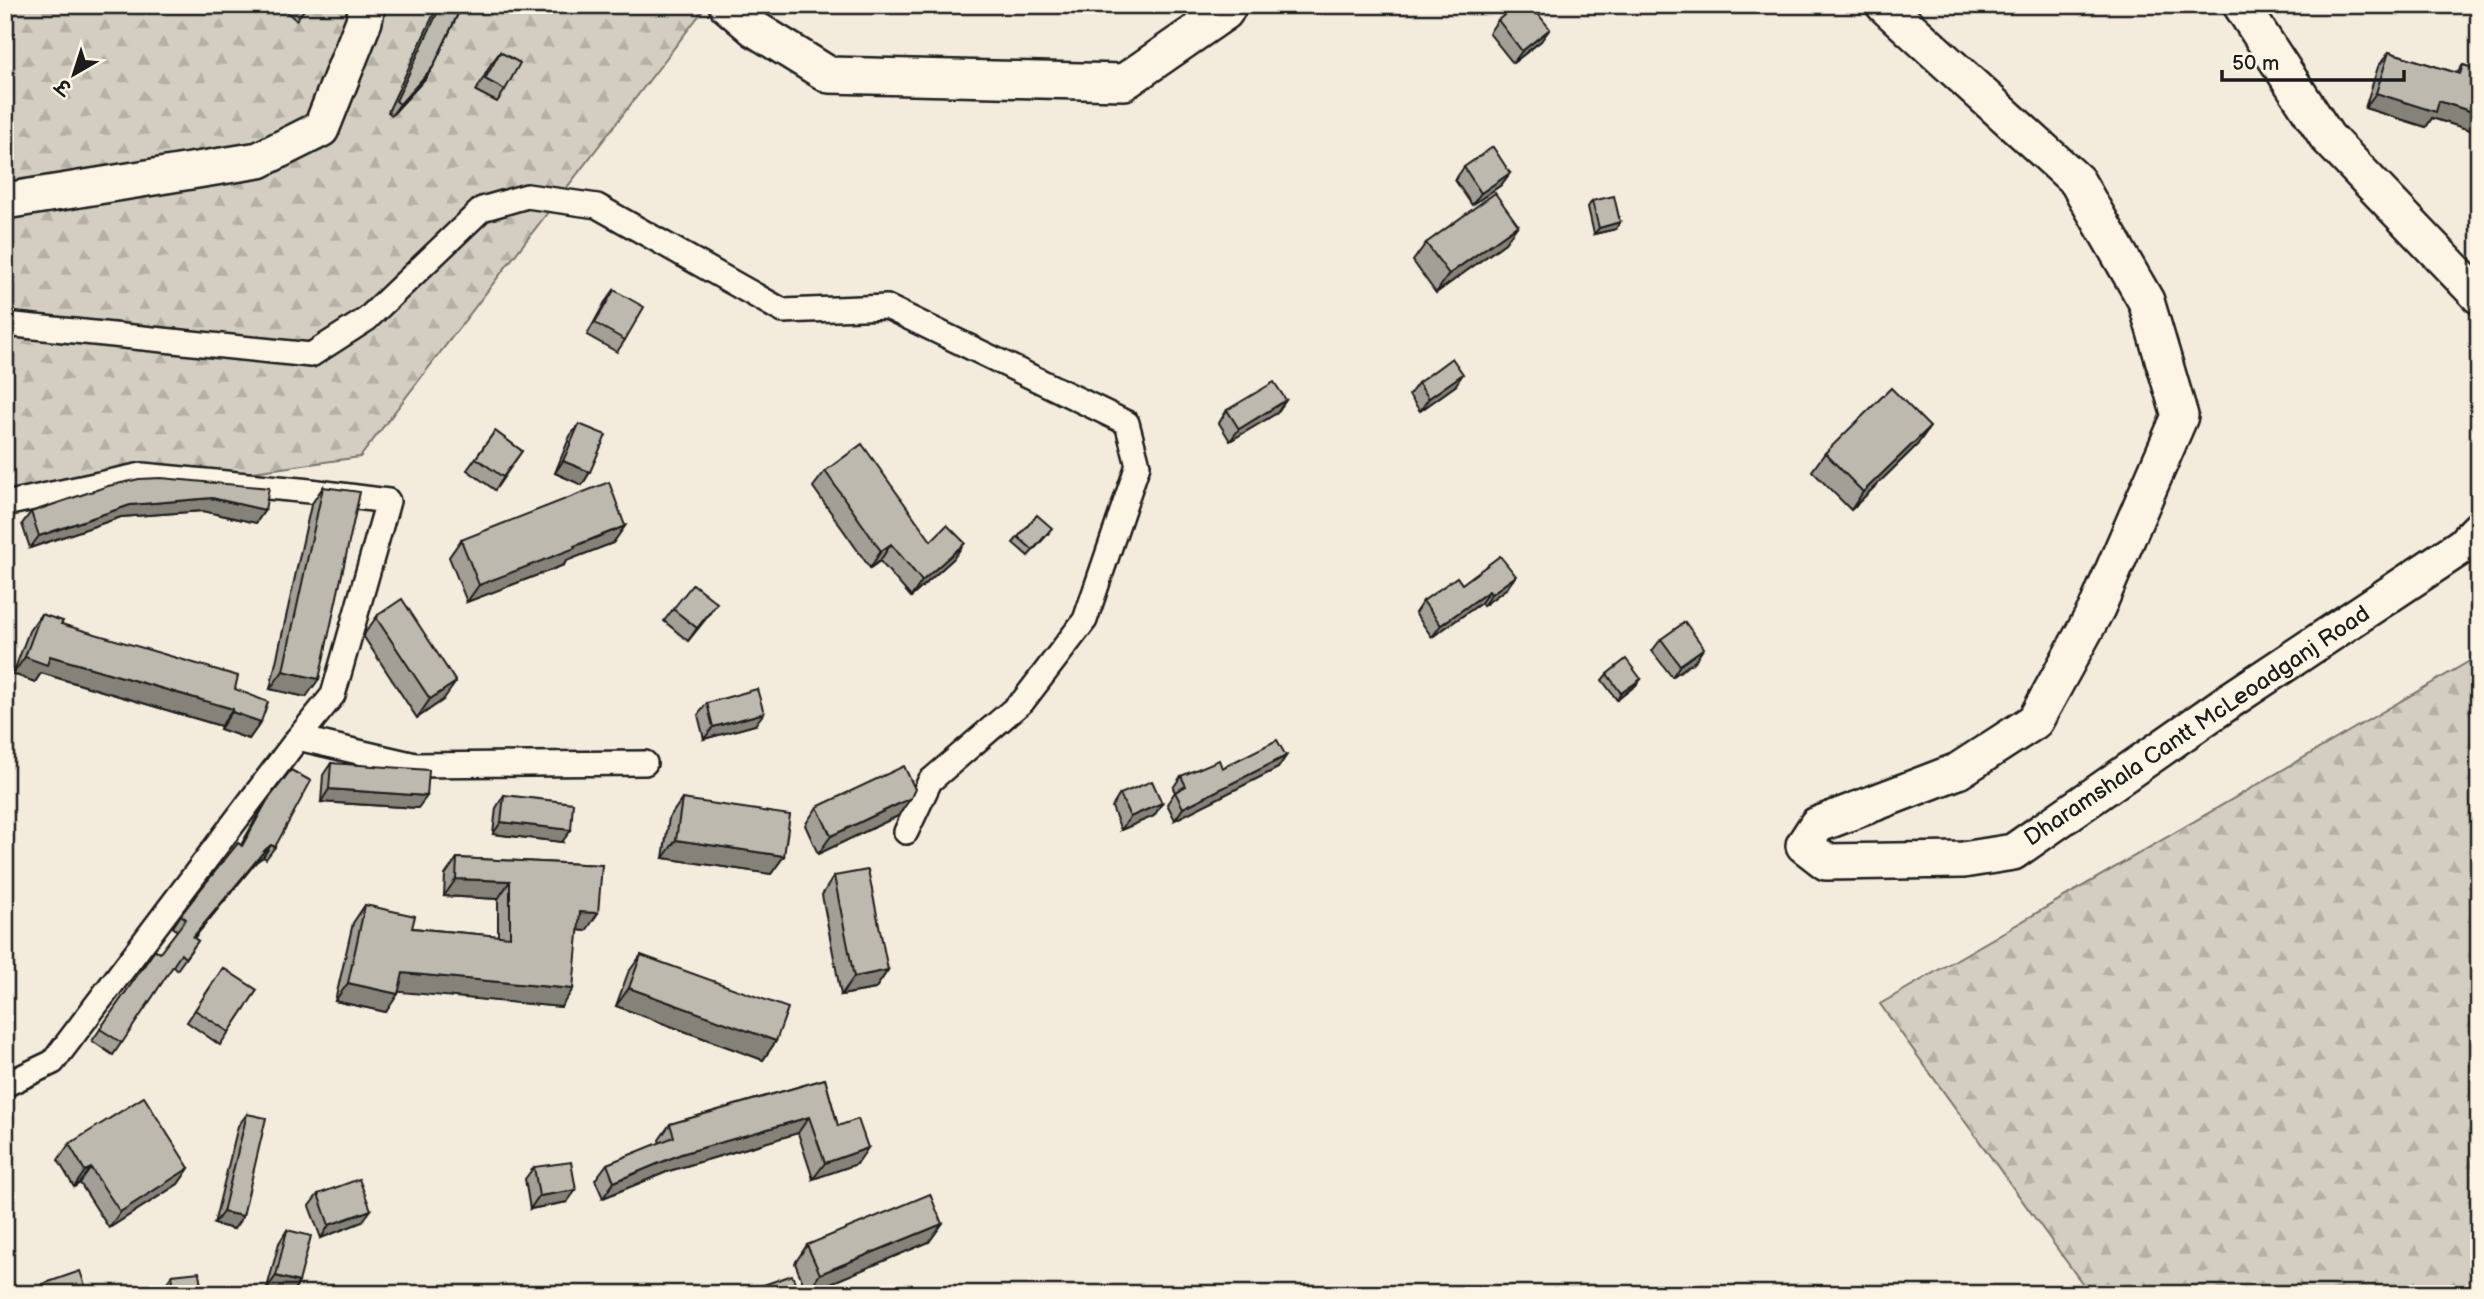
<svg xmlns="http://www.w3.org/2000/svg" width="2484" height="1299" font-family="'Balsamiq Sans','Playpen Sans Deva',sans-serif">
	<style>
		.forest { fill: url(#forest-firs); stroke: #78756e; stroke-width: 2 }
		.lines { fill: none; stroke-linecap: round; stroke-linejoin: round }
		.street-casing { stroke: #1c1c1c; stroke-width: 28 }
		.primary-casing { stroke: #1c1c1c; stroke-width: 40 }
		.street { stroke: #fcf5e5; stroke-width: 23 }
		.primary { stroke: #fcf5e5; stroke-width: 35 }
		.wall { fill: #a39f96; stroke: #1c1c1c; stroke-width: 2 }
		.shaded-wall { fill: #85827a; stroke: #1c1c1c; stroke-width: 2 }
		.building { fill: #beb9ae; stroke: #1c1c1c; stroke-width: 2 }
		.labels { text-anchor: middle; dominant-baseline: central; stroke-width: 5; stroke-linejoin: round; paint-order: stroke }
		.street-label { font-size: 23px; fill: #1c1c1c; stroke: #fcf5e5 }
	</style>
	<defs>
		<pattern id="forest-firs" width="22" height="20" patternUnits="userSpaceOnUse" patternTransform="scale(1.75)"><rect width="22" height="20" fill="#d3cec1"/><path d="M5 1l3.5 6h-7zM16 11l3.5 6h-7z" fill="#b5b0a5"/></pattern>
	</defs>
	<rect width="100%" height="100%" fill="#f3ecdd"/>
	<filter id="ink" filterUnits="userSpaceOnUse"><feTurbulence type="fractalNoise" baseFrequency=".0143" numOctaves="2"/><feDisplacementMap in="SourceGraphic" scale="14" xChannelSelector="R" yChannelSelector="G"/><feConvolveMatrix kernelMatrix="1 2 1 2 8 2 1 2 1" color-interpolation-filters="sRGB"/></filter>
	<g filter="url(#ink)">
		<!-- forest -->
		<g class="forest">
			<polygon points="5,5 707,5 360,457 5,507"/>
			<polygon points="2475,658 2479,661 2479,1294 2090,1294 1880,1004"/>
		</g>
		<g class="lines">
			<defs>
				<g id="street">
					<polyline points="5,324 311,355 367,319 482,209 527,196 597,206 783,311 887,307 1127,423 1138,465 1085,620 1023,701 930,781 906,832"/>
					<polyline points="5,504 142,475 310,491 388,501 333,695 298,738 53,1062 5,1085"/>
					<polyline points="298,738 415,765 645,763"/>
				</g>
				<g id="primary">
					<polyline points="727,5 755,29 829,75 1124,82 1225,12 1229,5"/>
					<polyline points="1884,5 2077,181 2146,301 2180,416 2097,608 2035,721 1958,771 1817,825 1804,845 1826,862 1963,860 2013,852 2232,699 2462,546 2479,529"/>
					<polyline points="2241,5 2327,137 2479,296"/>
					<polyline points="5,201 259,160 321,129 364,21 367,5"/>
				</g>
			</defs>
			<!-- street casing -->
			<use href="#street" class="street-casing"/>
			<!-- primary casing -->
			<use href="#primary" class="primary-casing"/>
			<!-- street -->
			<use href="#street" class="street"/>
			<!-- primary -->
			<use href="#primary" class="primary"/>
		</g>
		<!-- wall -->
		<g class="wall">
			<polygon points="279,5 308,5 296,20"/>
			<polygon points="438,5 462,5 433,67 425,79 392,115 388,112"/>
			<polygon points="1498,20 1541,41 1513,63 1489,33"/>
			<polygon points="500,52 505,90 497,102 476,91 491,64"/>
			<polygon points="2389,52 2457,73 2463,65 2479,70 2479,133 2432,118 2426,127 2365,108 2378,67"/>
			<polygon points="1464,167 1510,173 1501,185 1472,205 1455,180"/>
			<polygon points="1592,201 1616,229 1594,234 1588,207"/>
			<polygon points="1518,225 1505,243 1436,293 1413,261 1426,243"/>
			<polygon points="614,290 625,340 617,352 587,335 605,302"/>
			<polygon points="1418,383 1455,386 1420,411 1409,395"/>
			<polygon points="1286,400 1277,413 1230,441 1219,423 1227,410"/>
			<polygon points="579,424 590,472 582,485 555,473 570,436"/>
			<polygon points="495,431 522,451 495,490 467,470"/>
			<polygon points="1917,445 1851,510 1812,471 1825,453"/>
			<polygon points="825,471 931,541 953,559 911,597 880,561 870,568 813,487"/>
			<polygon points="323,487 306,697 270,689 311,505"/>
			<polygon points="265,510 256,523 203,511 121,517 30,548 22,524 31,512"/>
			<polygon points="625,526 613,543 566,561 564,565 467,602 449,557 461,540"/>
			<polygon points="1048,534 1028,556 1013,543 1018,537"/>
			<polygon points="1462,584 1507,588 1483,606 1481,603 1432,637 1415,613 1423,601"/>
			<polygon points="673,609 708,616 688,641 664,621"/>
			<polygon points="41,614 61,624 235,689 261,722 249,739 220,729 221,726 41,673 35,682 13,674 29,631"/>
			<polygon points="378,615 443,700 417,718 364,637 365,633"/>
			<polygon points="1661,639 1695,661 1672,677 1652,651"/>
			<polygon points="1607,674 1641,679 1636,685 1617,700 1602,680"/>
			<polygon points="707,703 755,725 704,739 698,715"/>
			<polygon points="1286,756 1278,768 1175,820 1167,804 1175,792 1173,788 1181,776"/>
			<polygon points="331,763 418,808 321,802 323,775"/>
			<polygon points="1120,794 1162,803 1154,816 1121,830 1112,807"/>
			<polygon points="504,795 562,842 493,834 496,808"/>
			<polygon points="682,799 784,856 771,874 663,858 669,818"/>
			<polygon points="267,801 275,847 266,859 263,857 256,862 194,938 198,941 177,970 173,966 113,1055 92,1041 155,950 160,953 177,931 173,927 181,915 241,845 259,813"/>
			<polygon points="817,807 898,816 818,854 805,825"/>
			<polygon points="457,858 602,865 586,931 578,930 561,1007 398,991 386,1012 335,1001 353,923 365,905 412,928 498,936 498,899 444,896 445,875"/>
			<polygon points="834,876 888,970 875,989 841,995 822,895"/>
			<polygon points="641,955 776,1041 763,1060 616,1006 628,973"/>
			<polygon points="223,968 257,990 220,1045 187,1022"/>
			<polygon points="825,1079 838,1126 857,1164 813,1179 798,1133 669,1171 603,1198 595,1180 607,1164 660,1143 659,1140 670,1124"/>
			<polygon points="247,1114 234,1229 214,1224 238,1126"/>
			<polygon points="69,1144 189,1168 178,1184 109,1228 80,1183 74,1187 58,1160"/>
			<polygon points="534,1167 567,1202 530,1209 525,1179"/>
			<polygon points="318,1194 362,1222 321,1238 309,1206"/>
			<polygon points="942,1224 929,1242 807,1293 795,1263 807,1245"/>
			<polygon points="287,1230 299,1282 291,1294 267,1288 279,1243"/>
			<polygon points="172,1275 202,1294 164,1294 163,1288"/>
			<polygon points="43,1284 88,1294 36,1294"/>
		</g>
		<!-- shaded-wall -->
		<g class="shaded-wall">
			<polygon points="1550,29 1541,41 1513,63 1522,51"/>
			<polygon points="433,67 425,79 392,115 400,104"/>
			<polygon points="2376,93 2439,101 2479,114 2479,133 2432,118 2426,127 2365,108"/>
			<polygon points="1510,173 1501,185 1472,205 1481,193"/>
			<polygon points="1620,222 1616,229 1594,234 1599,228"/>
			<polygon points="1518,225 1505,243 1436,293 1449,274"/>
			<polygon points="1463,374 1455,386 1420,411 1429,398"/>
			<polygon points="1286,400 1277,413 1230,441 1239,429"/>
			<polygon points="1930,427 1917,445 1851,510 1863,492"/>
			<polygon points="563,461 590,472 582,485 555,473"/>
			<polygon points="212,498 265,510 256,523 203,511 121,517 30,548 39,536 130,505"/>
			<polygon points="625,526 613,543 566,561 564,565 467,602 479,585"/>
			<polygon points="965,543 953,559 911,597 922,581"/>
			<polygon points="891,544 880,561 870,568 881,551"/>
			<polygon points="1516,576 1507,588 1483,606 1491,594"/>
			<polygon points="1489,591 1481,603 1432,637 1441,625"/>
			<polygon points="717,603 708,616 688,641 697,628"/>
			<polygon points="1704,648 1695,661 1672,677 1680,665"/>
			<polygon points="50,656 233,709 221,726 41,673 35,682 13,674 25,657"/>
			<polygon points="283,671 319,679 306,697 270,689"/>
			<polygon points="1641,679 1636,685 1617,700 1621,693"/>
			<polygon points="456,682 443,700 417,718 430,699"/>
			<polygon points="232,712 261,722 249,739 220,729"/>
			<polygon points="764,713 755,725 704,739 713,727"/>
			<polygon points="1286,756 1278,768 1175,820 1183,808"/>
			<polygon points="329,789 427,796 418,808 321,802"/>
			<polygon points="911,798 898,816 818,854 831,836"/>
			<polygon points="1162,803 1154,816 1121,830 1130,817"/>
			<polygon points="501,822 571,830 562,842 493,834"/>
			<polygon points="676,840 784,856 771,874 663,858"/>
			<polygon points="271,845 263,857 256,862 185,949 193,937 265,850"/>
			<polygon points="456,879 510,881 498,899 444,896"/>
			<polygon points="580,912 598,913 586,931 567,929"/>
			<polygon points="888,970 875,989 841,995 854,977"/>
			<polygon points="403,973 573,989 561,1007 390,991"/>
			<polygon points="348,983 398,994 386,1012 335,1001"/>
			<polygon points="629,988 776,1041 763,1060 616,1006"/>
			<polygon points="809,1117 798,1133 669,1171 603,1198 614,1182 681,1154"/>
			<polygon points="868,1148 857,1164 813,1179 825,1163"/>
			<polygon points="91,1168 80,1183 74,1187 85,1171"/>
			<polygon points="189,1168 178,1184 109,1228 120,1212"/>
			<polygon points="576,1190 567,1202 530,1209 539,1196"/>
			<polygon points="371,1210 362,1222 321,1238 329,1225"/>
			<polygon points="223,1212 243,1216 234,1229 214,1224"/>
			<polygon points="942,1224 929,1242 807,1293 820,1274"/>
			<polygon points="276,1276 299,1282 291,1294 267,1288"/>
		</g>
		<!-- building -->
		<g class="building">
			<polygon points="441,5 462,5 433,67 400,104 396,101"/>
			<polygon points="1517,5 1531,5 1550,29 1522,51 1498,20"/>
			<polygon points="500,52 520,63 505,90 485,79"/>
			<polygon points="2389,52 2460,74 2463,65 2479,70 2479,114 2439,101 2436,112 2376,93"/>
			<polygon points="1493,147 1510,173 1481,193 1464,167"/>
			<polygon points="1495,193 1518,225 1449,274 1426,243"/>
			<polygon points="1614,196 1620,222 1599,228 1592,201"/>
			<polygon points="614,290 644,307 625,340 595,323"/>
			<polygon points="1452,358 1463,374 1429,398 1418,383"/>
			<polygon points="1274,382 1286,400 1239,429 1227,410"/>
			<polygon points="1891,388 1930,427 1863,492 1825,453"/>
			<polygon points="579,424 606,435 590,472 563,461"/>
			<polygon points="495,431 522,451 503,477 476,458"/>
			<polygon points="862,444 931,541 947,525 965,543 922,581 891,544 881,551 825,471"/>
			<polygon points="161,478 269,488 265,510 212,498 130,505 39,536 31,512 108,486 139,479"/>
			<polygon points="609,482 625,526 574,546 575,548 479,585 461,540"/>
			<polygon points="323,487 360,492 319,679 283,671"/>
			<polygon points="1037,515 1052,528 1033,550 1018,537"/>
			<polygon points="1500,556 1516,576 1491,594 1489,591 1441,625 1423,601 1457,577 1462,584"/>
			<polygon points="693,584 717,603 697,628 673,609"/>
			<polygon points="402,599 456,682 430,699 377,619 378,615"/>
			<polygon points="41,614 63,621 61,624 238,676 235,689 268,702 261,722 232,712 233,709 50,656 47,665 25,657"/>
			<polygon points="1685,622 1704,648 1680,665 1661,639"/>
			<polygon points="1626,659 1641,679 1621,693 1607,674"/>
			<polygon points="757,689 764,713 713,727 707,703"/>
			<polygon points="1277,740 1286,756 1183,808 1175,792 1186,786 1181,776 1219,760 1222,768"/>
			<polygon points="331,763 429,770 427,796 329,789"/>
			<polygon points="904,766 915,789 911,798 831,836 817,807"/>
			<polygon points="291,770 311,781 275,847 271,845 265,850 193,937 198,941 185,958 181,954 122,1043 100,1029 155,950 160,953 186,919 181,915 201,889 238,843 242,846 267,801"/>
			<polygon points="1152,781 1162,803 1130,817 1120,794"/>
			<polygon points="504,795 573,803 571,830 501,822"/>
			<polygon points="682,799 790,815 784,856 676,840"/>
			<polygon points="457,858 602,865 598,913 580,912 573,989 403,973 398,994 348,983 365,905 415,916 412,928 510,937 510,881 456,879"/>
			<polygon points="868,870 888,970 854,977 834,876"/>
			<polygon points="641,955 788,1008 776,1041 629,988"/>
			<polygon points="223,968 257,990 229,1032 195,1010"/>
			<polygon points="825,1079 838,1126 858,1119 868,1148 825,1163 809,1117 681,1154 614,1182 607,1164 674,1137 670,1124"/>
			<polygon points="144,1097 189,1168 120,1212 91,1168 85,1171 69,1144"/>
			<polygon points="247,1114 266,1118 243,1216 223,1212"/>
			<polygon points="571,1162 576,1190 539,1196 534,1167"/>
			<polygon points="359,1179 371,1210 329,1225 318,1194"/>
			<polygon points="930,1194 942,1224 820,1274 807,1245"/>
			<polygon points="287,1230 311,1236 299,1282 276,1276"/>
			<polygon points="80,1271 88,1294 46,1294 43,1284"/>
			<polygon points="199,1272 202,1294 175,1294 172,1275"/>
			<polygon points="792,1275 799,1294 738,1294"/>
		</g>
	</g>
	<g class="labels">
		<!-- street labels -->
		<g class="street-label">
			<text transform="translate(2197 726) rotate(-34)">Dharamshala Cantt McLeoadganj Road</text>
		</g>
	</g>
	<!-- margin -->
	<rect width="2484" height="1299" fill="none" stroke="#fcf5e5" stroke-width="28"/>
	<rect x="14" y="14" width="2456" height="1271" fill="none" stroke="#1c1c1c" stroke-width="2.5" filter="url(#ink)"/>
	<!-- north arrow -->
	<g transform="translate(74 74) rotate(219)" stroke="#fcf5e5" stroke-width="5" paint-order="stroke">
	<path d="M0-5L12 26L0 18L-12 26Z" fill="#1c1c1c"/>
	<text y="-10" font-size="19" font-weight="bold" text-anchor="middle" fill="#1c1c1c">उ</text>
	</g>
	<!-- scale -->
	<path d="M2222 70v10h182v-10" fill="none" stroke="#1c1c1c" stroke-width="3.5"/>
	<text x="2232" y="70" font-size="21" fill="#1c1c1c" stroke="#fcf5e5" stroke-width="5" paint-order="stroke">50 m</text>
</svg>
